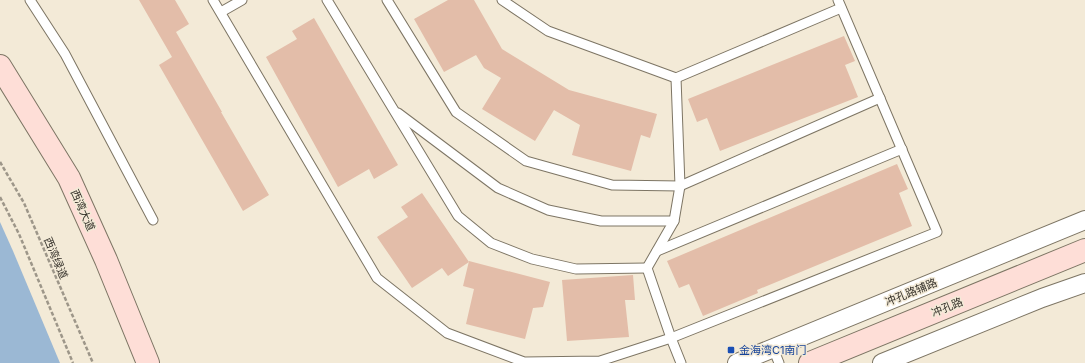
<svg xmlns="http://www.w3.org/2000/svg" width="1085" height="363" font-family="Inter,'Noto Sans SC',sans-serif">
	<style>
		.water { fill: #9bb8d4 }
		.building { fill: #e3bda9 }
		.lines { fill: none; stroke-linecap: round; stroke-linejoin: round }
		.service-casing { stroke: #7d7564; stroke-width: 11 }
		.minor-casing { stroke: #7d7564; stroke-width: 20 }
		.secondary-casing { stroke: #7d7564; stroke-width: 24 }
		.path { stroke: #9d9689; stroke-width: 2.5; stroke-dasharray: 4 2; stroke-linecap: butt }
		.service { stroke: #fff; stroke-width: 9 }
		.minor { stroke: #fff; stroke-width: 18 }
		.secondary { stroke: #feded7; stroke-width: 22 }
		.transit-dot { fill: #1a4fb4; stroke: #f3ead7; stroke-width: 1.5 }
		.labels { text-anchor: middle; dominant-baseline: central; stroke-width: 3; stroke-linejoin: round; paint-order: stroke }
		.street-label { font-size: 11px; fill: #38342d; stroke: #f3ead7 }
		.transit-label { font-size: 11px; fill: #164399; stroke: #f3ead7; text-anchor: start }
	</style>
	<rect width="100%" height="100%" fill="#f3ead7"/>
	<!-- water -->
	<polygon class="water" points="0,222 13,251 60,363 0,363"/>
	<!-- building -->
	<g class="building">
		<polygon points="139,0 175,0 189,24 176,32 222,112 221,112 269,195 243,211 159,65 172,57"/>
		<polygon points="448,0 474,0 502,49 569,90 657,114 650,138 641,135 631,171 572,155 580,125 554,110 535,141 482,109 501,78 484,68 476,55 444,72 414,19"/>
		<polygon points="314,18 398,165 374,179 369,169 338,187 266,57 297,39 292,31"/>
		<polygon points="844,36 855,61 845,65 858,97 720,151 707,118 697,122 688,99"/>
		<polygon points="897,164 908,189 899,193 912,226 757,290 758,293 703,316 689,284 679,288 667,261"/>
		<polygon points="422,193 469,262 448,276 442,268 412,288 377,237 408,217 401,207"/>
		<polygon points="469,261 550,282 543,307 533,308 525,339 466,324 474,289 463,286"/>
		<polygon points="633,275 635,300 625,300 629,337 567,341 562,280"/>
	</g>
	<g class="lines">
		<defs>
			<g id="service">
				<polyline points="30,0 65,54 153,220"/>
				<polyline points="213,0 377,278 447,333 524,362 600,361 671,338 937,232 838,0"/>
				<polyline points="327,0 458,216 491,243 532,259 576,269 647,268"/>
				<polyline points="387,0 456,112 526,161 612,185 680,186 880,98"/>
				<polyline points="502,0 548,31 676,78 841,8"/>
				<polyline points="221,12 242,0"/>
				<polyline points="676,78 680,186 674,221 647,268 671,338 681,363"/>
				<polyline points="398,113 498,188 548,210 601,221 674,221"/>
				<polyline points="657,251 902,149"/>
				<polyline points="773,348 779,363"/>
			</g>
			<g id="minor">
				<polyline points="737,363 1085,220"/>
				<polyline points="882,363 1042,298 1085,283"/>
			</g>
			<g id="secondary">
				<polyline points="0,66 69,178 106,260 148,363"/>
				<polyline points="810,363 1085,250"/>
			</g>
		</defs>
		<!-- service casing -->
		<use href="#service" class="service-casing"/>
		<!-- minor casing -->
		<use href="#minor" class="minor-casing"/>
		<!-- secondary casing -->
		<use href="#secondary" class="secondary-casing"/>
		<!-- path -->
		<g class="path">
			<polyline points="0,162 24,203 93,363"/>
			<polyline points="0,197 19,234 73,363"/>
		</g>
		<!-- service -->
		<use href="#service" class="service"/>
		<!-- minor -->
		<use href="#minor" class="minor"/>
		<!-- secondary -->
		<use href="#secondary" class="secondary"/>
	</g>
	<!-- markers -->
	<rect class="transit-dot" x="727" y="346" width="8" height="8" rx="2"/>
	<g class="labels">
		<!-- street labels -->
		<g class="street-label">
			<text transform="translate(83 210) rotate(66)">西湾大道</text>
			<text transform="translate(56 258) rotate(67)">西湾绿道</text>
			<text transform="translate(911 292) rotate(-22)">冲孔路辅路</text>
			<text transform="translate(947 307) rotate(-22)">冲孔路</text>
		</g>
		<!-- transit labels -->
		<g class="transit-label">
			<text x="739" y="350">金海湾C1南门</text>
		</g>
	</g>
</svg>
